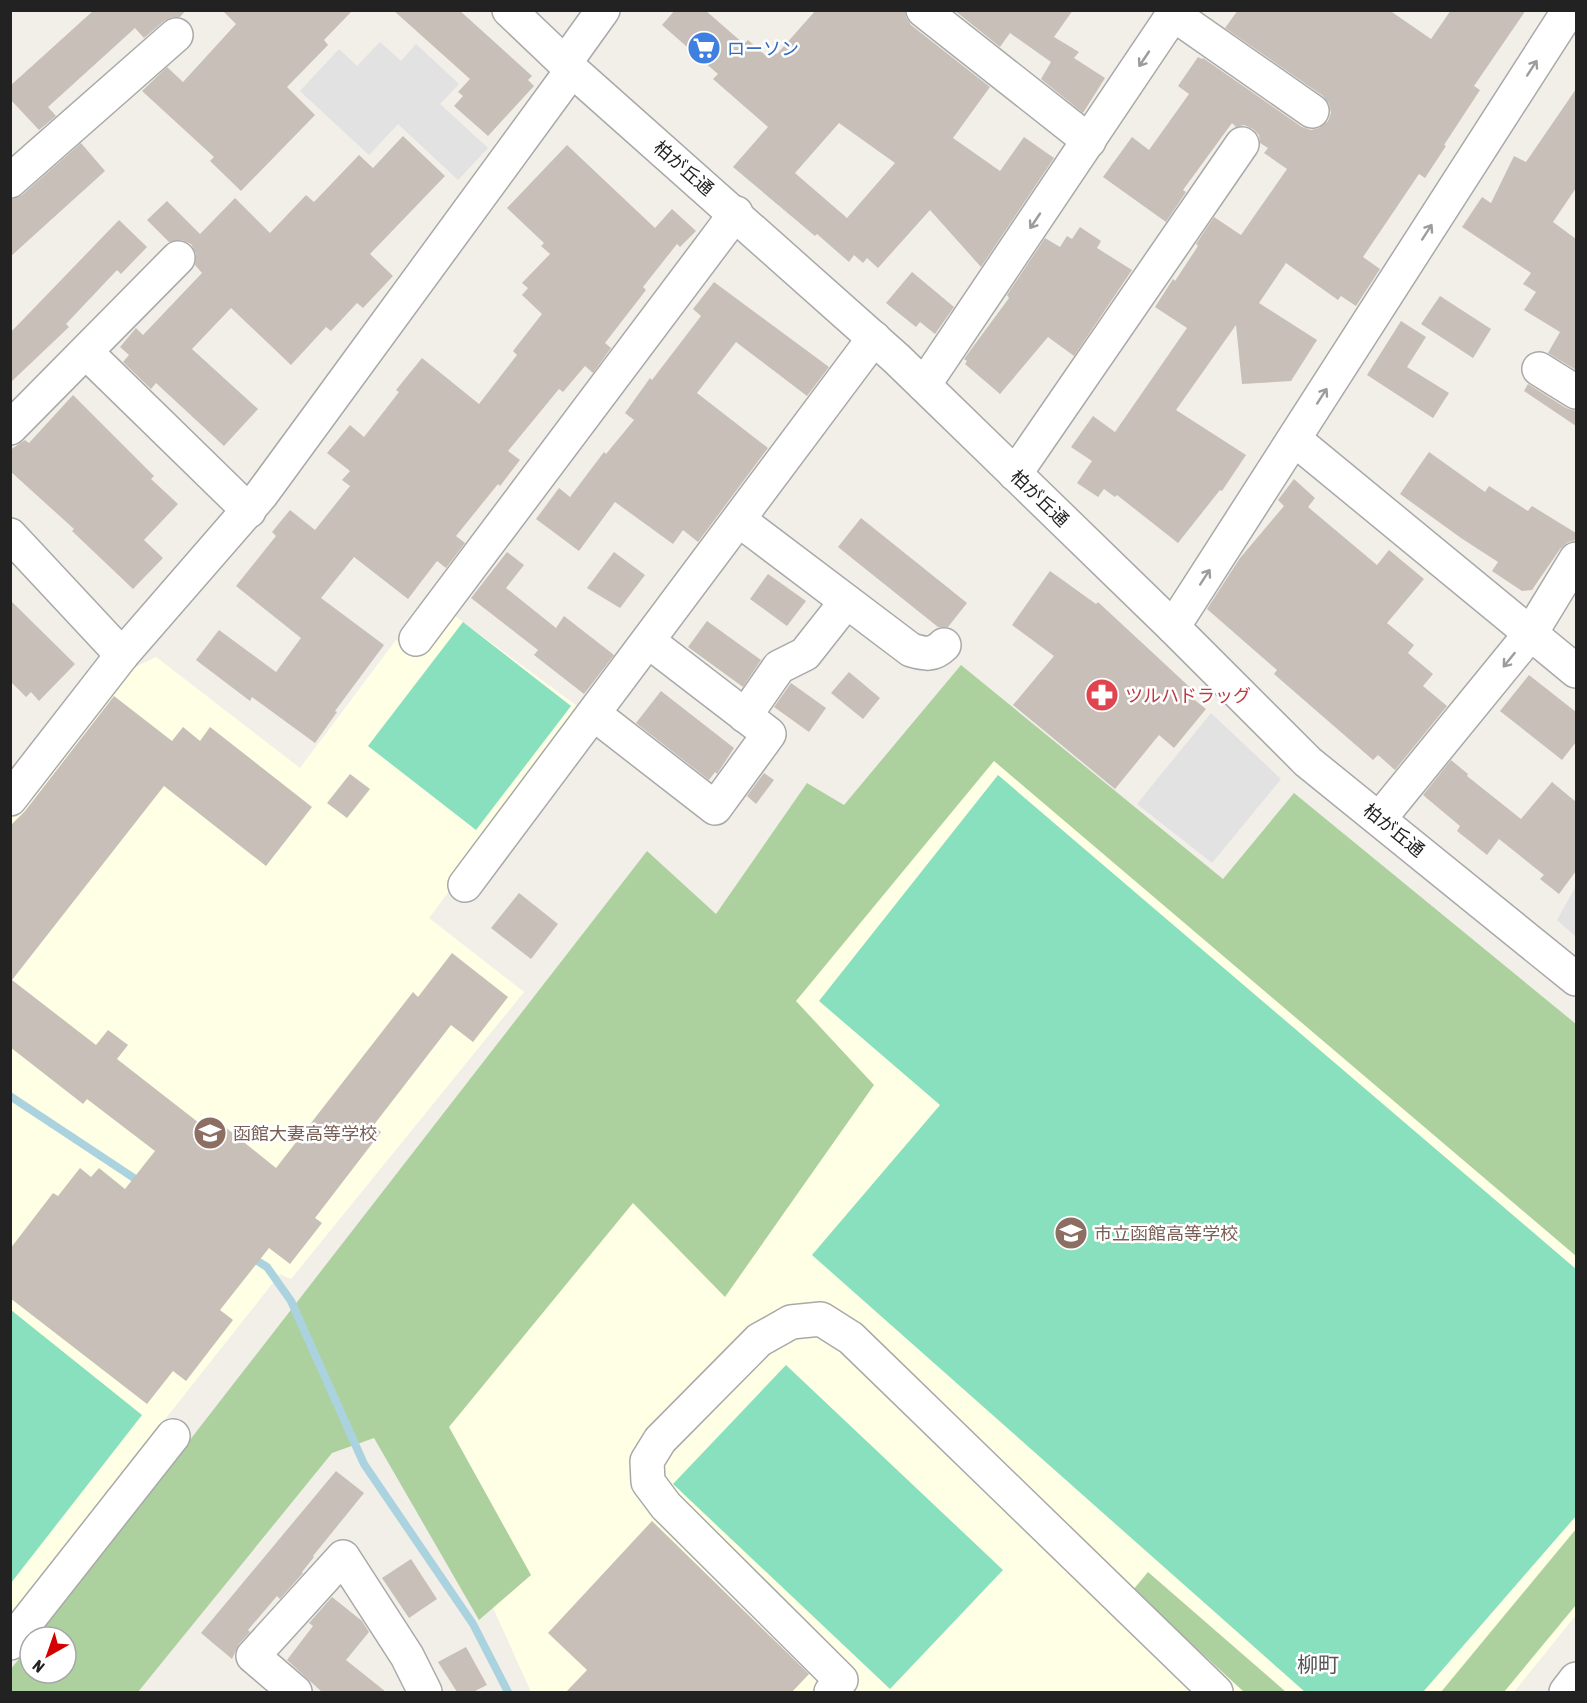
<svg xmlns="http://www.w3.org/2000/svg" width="1587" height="1703" font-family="'Asap Condensed','Noto Sans JP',sans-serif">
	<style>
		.education { fill: #ffffe5 }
		.forest { fill: #add19e }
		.pitch { fill: #88e0be }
		.parking { fill: #e2e2e2 }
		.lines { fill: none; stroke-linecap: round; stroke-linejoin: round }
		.stream { stroke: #aad3df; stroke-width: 8 }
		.building { fill: #c7bfb8; fill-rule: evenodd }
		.minor-casing { stroke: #a9a9a9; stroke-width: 36 }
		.minor { stroke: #fff; stroke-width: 33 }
		.oneway { stroke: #9c9c9c }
		.labels { text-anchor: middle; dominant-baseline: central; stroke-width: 5; stroke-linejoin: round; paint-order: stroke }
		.shop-label { font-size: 18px; fill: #366cbe; stroke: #fff; text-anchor: start }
		.street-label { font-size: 18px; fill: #222; stroke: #fff }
		.health-label { font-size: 18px; fill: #be3a42; stroke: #fff; text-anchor: start }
		.education-label { font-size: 18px; fill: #785e54; stroke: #fff; text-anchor: start }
		.quarter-label { font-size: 21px; fill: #555; stroke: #fff }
	</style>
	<rect width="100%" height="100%" fill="#f2efe9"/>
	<!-- education -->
	<g class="education">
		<polygon points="452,614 584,711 429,918 524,992 291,1279 280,1274 11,1614 11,817 131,669 156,657 300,768 396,640 418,657"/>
		<polygon points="998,717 1220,893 1576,1045 1576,1615 1514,1692 531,1692 409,1421"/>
	</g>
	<!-- forest -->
	<g class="forest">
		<polygon points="961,665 1223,879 1294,793 1576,1024 1576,1256 994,761 796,1001 874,1085 725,1297 633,1203 449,1427 531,1575 479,1620 374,1438 332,1453 138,1692 11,1692 10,1670 30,1645 30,1673 66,1673 66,1637 37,1637 647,851 716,914 807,783 844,805"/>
		<polygon points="1576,1529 1576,1605 1504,1692 1441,1692"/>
		<polygon points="1148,1572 1286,1692 1244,1692 1133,1590"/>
	</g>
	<!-- pitch -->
	<g class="pitch">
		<polygon points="463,622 571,706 476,830 368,746"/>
		<polygon points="998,775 1576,1269 1576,1516 1423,1692 1305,1692 812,1255 940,1105 819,1001"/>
		<polygon points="11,1310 142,1415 11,1583"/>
		<polygon points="786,1365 1003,1570 890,1689 673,1484"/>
	</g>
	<!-- parking -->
	<g class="parking">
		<polygon points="380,42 401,61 416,44 459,84 440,104 488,148 458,180 398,124 369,155 300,91 339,49 357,66"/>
		<polygon points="1211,713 1281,779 1212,863 1137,804"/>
		<polygon points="1576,886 1576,937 1557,920"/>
	</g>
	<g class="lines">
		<!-- stream -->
		<g class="stream">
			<polyline points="10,1096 143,1184"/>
			<polyline points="251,1257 267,1267 291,1301 364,1464 473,1624 508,1692"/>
		</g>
	</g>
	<!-- building -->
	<g class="building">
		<polygon points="94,10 186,10 180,17 172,17 164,21 144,38 135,28 48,107 56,116 39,130 10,99 10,86"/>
		<polygon points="222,10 353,10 324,40 328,45 287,87 315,115 241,191 210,161 214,157 142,91 167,67 183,82 236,24"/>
		<polygon points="393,10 459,10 532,76 528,80 534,86 488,136 454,106 463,96 458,92 470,79"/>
		<path d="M675 10H705L744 44 748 40 765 55 771 48 777 54 816 10H905L906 17 911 25 990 87 953 138 1000 171 1024 137 1054 158 981 267 930 210 878 268 867 258 863 263 854 255 849 262 817 234 815 236 733 167 768 127 713 79 718 74 662 25ZM839 123 895 163 847 218 795 173Z"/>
		<polygon points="954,10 1073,10 1054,37 1079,52 1074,58 1105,78 1083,113 1041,79 1051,62 1010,33 1000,47"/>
		<polygon points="1238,10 1389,10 1431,39 1451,10 1526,10 1474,86 1480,90 1444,145 1446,146 1425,178 1419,174 1363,257 1380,269 1356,306 1341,296 1338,300 1286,263 1259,303 1317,340 1291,381 1242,384 1236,325 1176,410 1246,455 1222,491 1220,490 1178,543 1117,495 1115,497 1104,489 1098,497 1077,483 1092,461 1071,447 1093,416 1115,432 1187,328 1155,307 1173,279 1175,281 1198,246 1196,244 1214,217 1241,235 1287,169 1264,153 1268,148 1260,143 1259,135 1253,129 1244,125 1236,127 1232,123 1183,190 1186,192 1166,222 1103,177 1132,137 1149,150 1189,94 1178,86 1198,57 1202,59 1203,58 1302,127 1311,130 1319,128 1328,121 1331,113 1329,104 1323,96 1225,28"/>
		<polygon points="1576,89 1576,188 1553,222 1576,239 1576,370 1548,353 1560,332 1524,310 1536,292 1523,284 1531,273 1462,227 1482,197 1491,203 1514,156 1526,162"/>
		<polygon points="403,136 445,176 370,254 393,276 363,308 357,303 331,331 326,327 291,365 231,308 192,349 258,409 224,446 156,383 151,389 123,362 129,355 120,347 136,328 143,335 202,273 195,265 196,254 191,244 182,240 169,242 147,220 167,201 200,234 235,198 270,233 306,195 314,202 359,155 373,168"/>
		<polygon points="81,143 105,171 10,257 10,200 22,195"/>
		<polygon points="567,145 655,228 672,209 696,231 680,247 677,244 643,287 646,290 605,343 611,348 593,373 585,366 563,392 559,389 508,451 520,460 500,486 498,484 456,536 465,543 446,568 437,561 408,599 354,557 321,598 384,645 335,711 337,712 315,743 252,697 250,701 196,660 219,630 276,672 301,638 236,586 276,536 272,532 290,510 315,530 350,486 342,480 350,471 327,453 350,425 364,437 399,392 396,390 422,358 479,404 517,355 513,351 542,314 522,295 528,288 522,283 550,254 541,246 544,243 507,208"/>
		<polygon points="119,220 147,247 121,274 117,270 66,324 69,327 10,383 10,333"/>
		<polygon points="1080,227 1101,241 1097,248 1132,270 1074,356 1048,337 1000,394 965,364 967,361 964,359 1009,298 1007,295 1045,238 1060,247 1067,236 1072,239"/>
		<polygon points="912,272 954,307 935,334 920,322 916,327 886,303"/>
		<polygon points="714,282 829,367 807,396 736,342 697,393 768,448 698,542 683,530 673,544 615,502 579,551 536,519 559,488 570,497 604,452 606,454 634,420 625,413 650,378 652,380 701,316 693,309"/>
		<polygon points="1440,296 1491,329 1473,358 1421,324"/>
		<polygon points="1401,321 1426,337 1407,367 1449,393 1433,418 1367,375"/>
		<polygon points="1528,384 1566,408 1576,411 1576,426 1524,391"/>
		<polygon points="73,395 154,476 151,479 178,504 144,540 163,558 133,589 72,531 74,529 10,471 10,450 25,440 29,443"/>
		<polygon points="1429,452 1485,492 1489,486 1528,511 1532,506 1576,533 1576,540 1568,542 1560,549 1532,590 1522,591 1492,571 1498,562 1461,538 1400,494"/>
		<polygon points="1294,479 1315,498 1308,507 1377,565 1389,550 1424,579 1387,623 1414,645 1408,653 1433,674 1423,686 1447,706 1395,770 1378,755 1373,760 1274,674 1277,670 1207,609 1240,558 1284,506 1278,500"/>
		<polygon points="861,518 967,603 948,627 938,627 838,547"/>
		<polygon points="507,552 524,565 506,588 556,628 564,616 614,655 584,694 534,655 538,650 471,598"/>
		<polygon points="614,552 645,575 620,608 587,588"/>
		<polygon points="1050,571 1096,604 1098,602 1195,692 1191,697 1206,709 1174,748 1159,735 1115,789 1013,705 1054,656 1012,625"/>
		<polygon points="768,574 806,601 787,626 750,599"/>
		<polygon points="10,600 75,664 39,701 31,692 26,697 10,681"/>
		<polygon points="707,621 761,660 743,687 688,647"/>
		<polygon points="849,672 880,698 863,719 831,693"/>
		<polygon points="1529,675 1576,712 1576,742 1562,760 1500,711"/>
		<polygon points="791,683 826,708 809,732 774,707"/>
		<polygon points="661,691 734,748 717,774 715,772 709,780 636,723"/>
		<polygon points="114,696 172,741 183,727 200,741 210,727 312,807 266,866 164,786 12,980 96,1045 108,1030 128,1045 117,1059 217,1137 225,1127 276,1168 413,992 418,997 452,953 508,997 473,1042 451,1025 373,1126 381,1132 315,1218 322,1223 290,1264 269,1248 220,1310 233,1320 186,1381 173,1371 147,1404 10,1298 10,1249 53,1193 58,1196 80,1168 91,1177 99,1168 125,1189 155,1151 87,1099 83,1104 10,1047 10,826 25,811"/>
		<polygon points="1451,760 1468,774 1467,776 1521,819 1552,782 1576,802 1576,871 1559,894 1540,879 1544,875 1499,839 1487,855 1457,831 1460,826 1423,795"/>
		<polygon points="764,773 774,780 756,804 747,796"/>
		<polygon points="350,774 370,789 347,818 327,803"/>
		<polygon points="519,893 558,924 531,959 491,928"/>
		<polygon points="336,1471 364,1493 313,1556 314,1557 302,1572 303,1573 280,1599 277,1596 248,1630 250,1632 239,1644 232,1659 201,1633"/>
		<polygon points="652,1521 809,1674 792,1692 566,1692 587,1670 548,1633"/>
		<polygon points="411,1559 437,1599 409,1618 382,1578"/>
		<polygon points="332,1597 362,1621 369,1632 346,1660 386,1692 322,1692 287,1660 313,1626 309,1623"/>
		<polygon points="466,1647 487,1685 473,1692 457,1692 438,1662"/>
	</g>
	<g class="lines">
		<defs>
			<g id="minor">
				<polyline points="509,10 572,70 897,359 1173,627 1308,762 1576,979"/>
				<polyline points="923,10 1089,141"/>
				<polyline points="1173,14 1312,111"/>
				<polyline points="565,63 603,10"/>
				<polyline points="10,181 176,35"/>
				<polyline points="86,352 249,511"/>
				<polyline points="1539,369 1576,392"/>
				<polyline points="924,385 1176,10"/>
				<polyline points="10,428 178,258"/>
				<polyline points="1294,439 1576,671"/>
				<polyline points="1015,474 1242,144"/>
				<path d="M739 520 911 650C925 654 933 656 944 645"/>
				<polyline points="10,535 122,655"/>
				<polyline points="1173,627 1569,10"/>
				<polyline points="416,639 736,213"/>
				<polyline points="594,714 715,808 769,734 648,641"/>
				<polyline points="745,716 779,667 805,654 846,602"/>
				<polyline points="10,799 122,655 261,495 572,70"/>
				<polyline points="1380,818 1531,633 1576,559"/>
				<polyline points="465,885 874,338"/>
				<polyline points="10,1643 173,1436"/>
				<polyline points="295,1692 253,1656 343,1557 407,1656 425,1692"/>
				<polyline points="831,1692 841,1680 666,1506 648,1482 647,1461 660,1440 759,1340 791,1322 821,1319 851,1338 1216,1692"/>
				<polyline points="1566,1692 1576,1679"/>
			</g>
		</defs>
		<!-- minor casing -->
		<use href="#minor" class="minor-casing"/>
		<!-- minor -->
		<use href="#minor" class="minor"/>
	</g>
	<!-- one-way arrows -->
	<defs><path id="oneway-shaft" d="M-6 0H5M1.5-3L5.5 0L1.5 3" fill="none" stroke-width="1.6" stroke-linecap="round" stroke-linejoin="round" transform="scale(1.5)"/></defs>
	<g class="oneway">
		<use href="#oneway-shaft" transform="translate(1144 59) rotate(124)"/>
		<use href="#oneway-shaft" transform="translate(1532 68) rotate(-57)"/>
		<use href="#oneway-shaft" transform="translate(1035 221) rotate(124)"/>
		<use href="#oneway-shaft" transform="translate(1427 232) rotate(-57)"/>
		<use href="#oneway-shaft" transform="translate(1322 396) rotate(-57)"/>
		<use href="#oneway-shaft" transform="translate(1205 577) rotate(-57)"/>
		<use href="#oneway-shaft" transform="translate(1509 660) rotate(129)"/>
	</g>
	<!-- icons -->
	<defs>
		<symbol id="supermarket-disc" viewBox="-11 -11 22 22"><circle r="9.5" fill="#3f7fe0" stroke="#fff"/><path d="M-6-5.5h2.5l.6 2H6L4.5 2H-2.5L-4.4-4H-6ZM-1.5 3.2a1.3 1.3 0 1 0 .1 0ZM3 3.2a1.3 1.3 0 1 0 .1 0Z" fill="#fff"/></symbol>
		<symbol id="pharmacy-disc" viewBox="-11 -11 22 22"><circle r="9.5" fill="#e0444e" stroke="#fff"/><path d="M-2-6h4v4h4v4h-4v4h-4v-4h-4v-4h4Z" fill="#fff"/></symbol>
		<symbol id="school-disc" viewBox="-11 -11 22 22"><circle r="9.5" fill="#8d6e63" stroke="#fff"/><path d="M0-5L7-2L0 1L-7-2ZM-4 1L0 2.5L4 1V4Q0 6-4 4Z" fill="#fff"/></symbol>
	</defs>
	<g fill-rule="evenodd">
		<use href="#supermarket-disc" x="685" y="29" width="38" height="38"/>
		<use href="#pharmacy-disc" x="1083" y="676" width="38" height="38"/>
		<use href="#school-disc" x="191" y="1114" width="38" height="38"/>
		<use href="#school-disc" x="1052" y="1214" width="38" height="38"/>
	</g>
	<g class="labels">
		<!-- shop labels -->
		<g class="shop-label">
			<text x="727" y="48">ローソン</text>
		</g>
		<!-- street labels -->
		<g class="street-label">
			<text transform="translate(684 168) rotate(41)">柏が丘通</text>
			<text transform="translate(1040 498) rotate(44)">柏が丘通</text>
			<text transform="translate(1394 830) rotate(39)">柏が丘通</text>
		</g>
		<!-- health labels -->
		<g class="health-label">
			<text x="1125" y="695">ツルハドラッグ</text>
		</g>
		<!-- education labels -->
		<g class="education-label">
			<text x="233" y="1133">函館大妻高等学校</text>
			<text x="1094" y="1233">市立函館高等学校</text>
		</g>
		<!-- quarter labels -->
		<g class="quarter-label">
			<text x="1318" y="1664">柳町</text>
		</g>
	</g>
	<!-- border -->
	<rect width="1587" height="1703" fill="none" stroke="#222222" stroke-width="24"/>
	<!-- north arrow -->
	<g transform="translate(48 1655) rotate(220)"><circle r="28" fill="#ffffff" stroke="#a7a7a7" stroke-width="1.5"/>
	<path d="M0-4.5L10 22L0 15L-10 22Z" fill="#d40000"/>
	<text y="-9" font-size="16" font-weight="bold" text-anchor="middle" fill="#222222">N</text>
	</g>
</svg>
